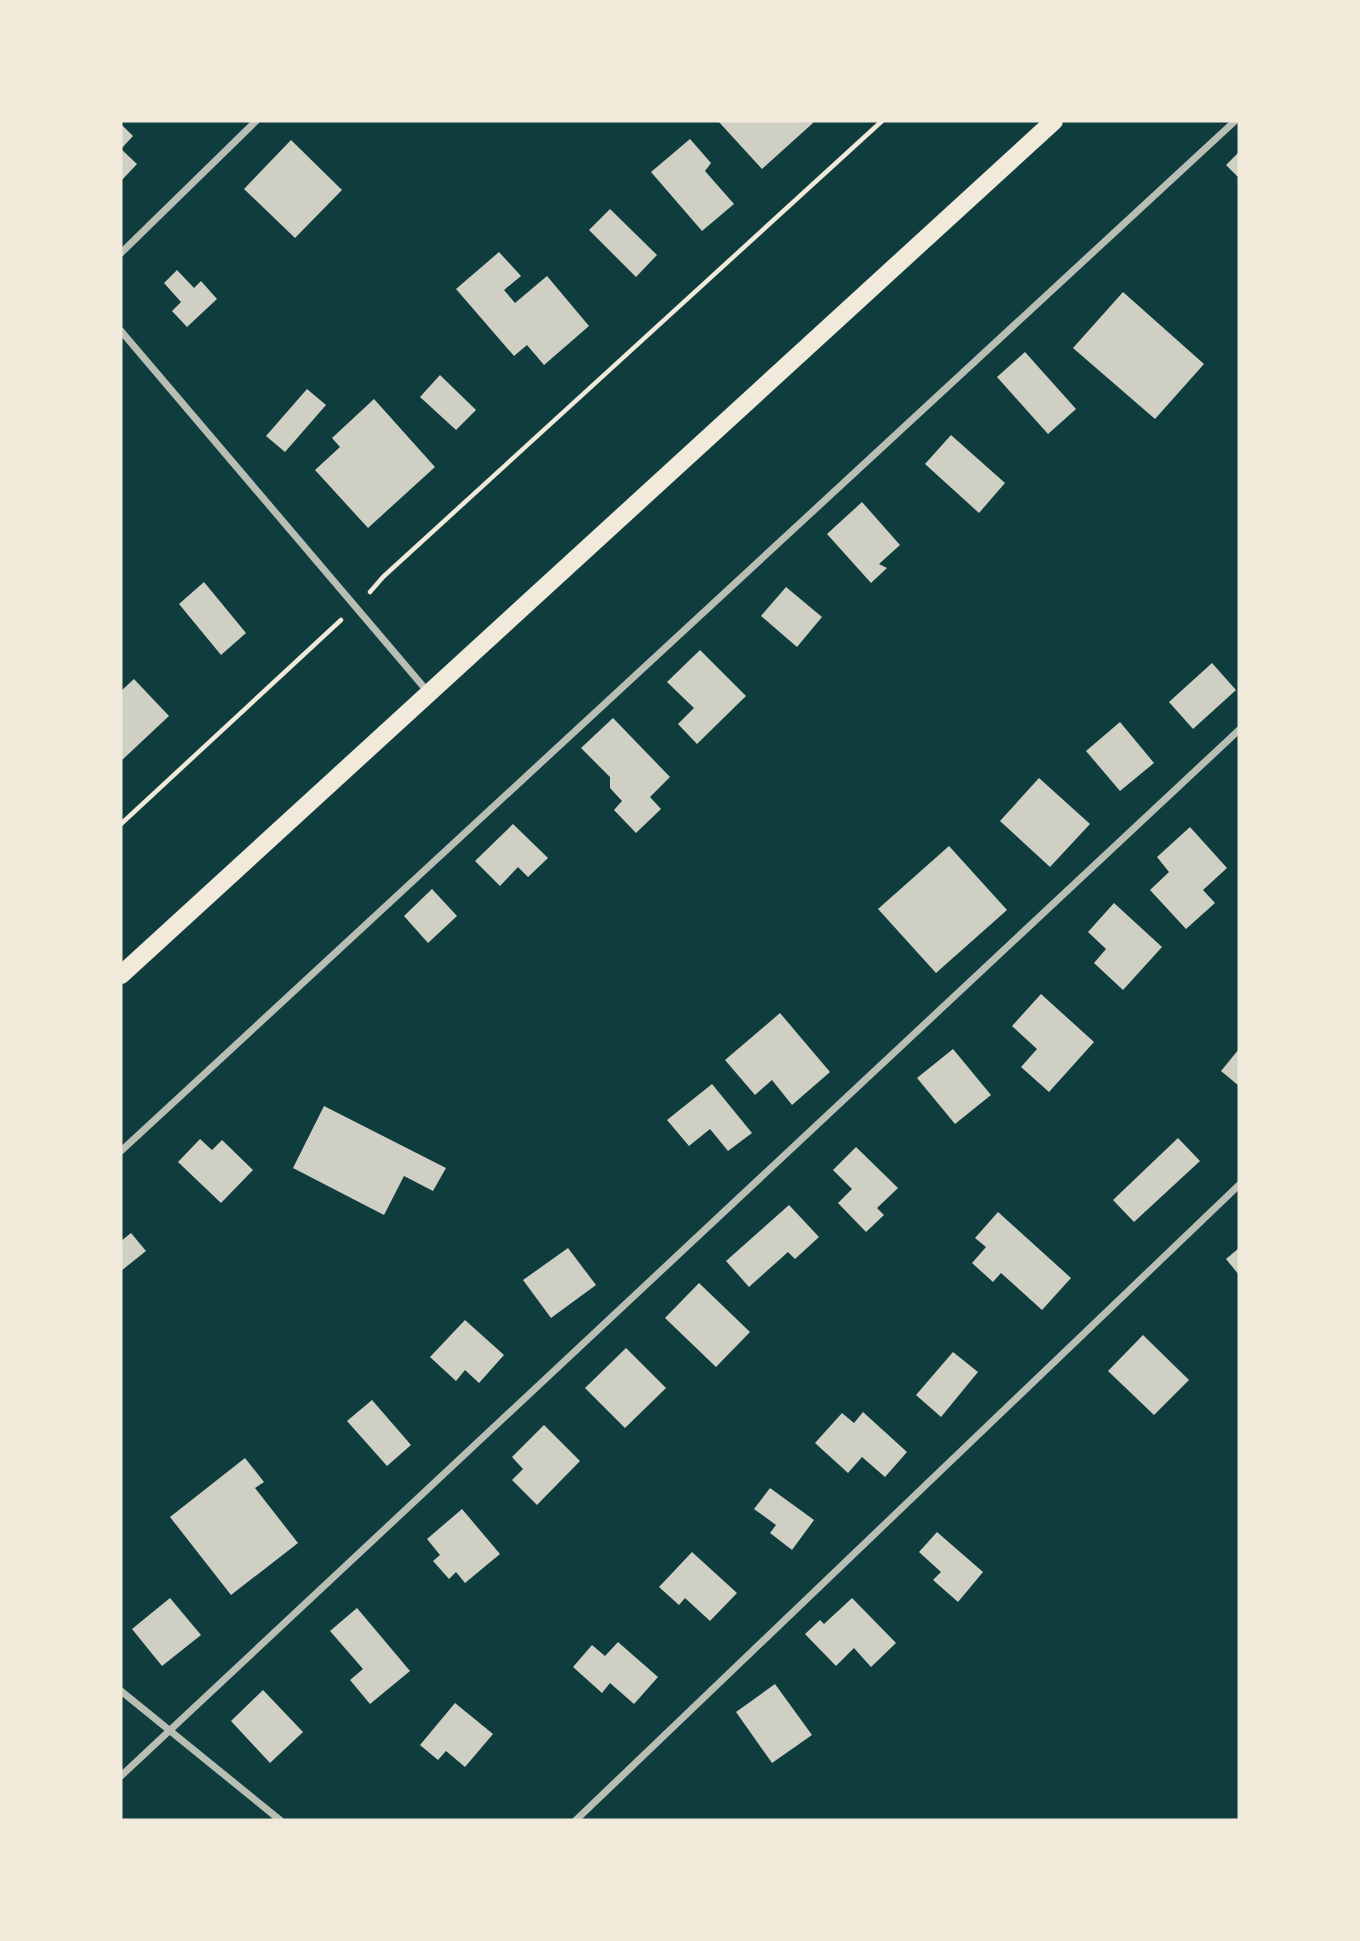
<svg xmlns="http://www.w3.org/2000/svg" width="1360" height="1941" font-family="'PT Sans Narrow',sans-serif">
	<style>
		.building { fill: #cfcfc3 }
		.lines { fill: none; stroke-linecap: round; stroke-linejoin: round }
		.path { stroke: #f1e9da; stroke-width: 4.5 }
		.minor { stroke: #b8beb3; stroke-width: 7 }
		.primary { stroke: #f1e9da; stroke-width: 18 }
	</style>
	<rect width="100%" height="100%" fill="#0f3d3e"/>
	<!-- building -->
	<g class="building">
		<polygon points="718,121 811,121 813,123 762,169"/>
		<polygon points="121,124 133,136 121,149 137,164 121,181"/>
		<polygon points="690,139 711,163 705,171 734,204 702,231 651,172"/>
		<polygon points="291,140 342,190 295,238 244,189"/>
		<polygon points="1239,152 1239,178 1226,165"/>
		<polygon points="610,209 657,255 636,277 589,230"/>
		<polygon points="499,252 521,276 504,290 515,303 547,276 589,326 544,365 527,345 514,356 456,289"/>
		<polygon points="177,270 194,288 201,281 217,299 187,327 172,311 181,302 164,283"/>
		<polygon points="1123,292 1204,364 1155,419 1073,348"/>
		<polygon points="1025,352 1076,409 1048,434 997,377"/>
		<polygon points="440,375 476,410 456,430 420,397"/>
		<polygon points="307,389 326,405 285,452 266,436"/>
		<polygon points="374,399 435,467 368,528 315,470 340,447 332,438"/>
		<polygon points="951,435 1005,483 979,513 925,464"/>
		<polygon points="862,502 900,545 879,564 887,568 871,583 827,534"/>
		<polygon points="204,582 246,633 221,655 179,604"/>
		<polygon points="786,587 822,617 797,647 761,616"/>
		<polygon points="700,650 746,696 697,744 678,724 694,708 667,682"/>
		<polygon points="1212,663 1236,690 1193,729 1169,702"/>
		<polygon points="134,679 169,716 121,761 121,691"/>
		<polygon points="613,718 670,777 650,797 661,809 636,833 614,810 622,801 610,788 610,777 581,748"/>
		<polygon points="1120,722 1154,763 1120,791 1086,751"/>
		<polygon points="1039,778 1090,824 1050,867 1000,821"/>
		<polygon points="513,824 548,858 528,877 518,867 500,886 475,861"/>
		<polygon points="1190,827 1227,868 1203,890 1215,903 1186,929 1150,890 1169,872 1157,857"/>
		<polygon points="949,846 1007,910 936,973 878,909"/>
		<polygon points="432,889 457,916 428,943 404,916"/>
		<polygon points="1114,903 1162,947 1123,990 1094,963 1106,949 1088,932"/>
		<polygon points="1041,994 1094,1042 1049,1092 1021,1067 1037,1049 1012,1026"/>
		<polygon points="780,1013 830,1072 792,1105 772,1080 755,1095 725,1060"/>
		<polygon points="953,1049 991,1095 955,1124 917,1078"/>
		<polygon points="1239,1049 1239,1086 1221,1071"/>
		<polygon points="712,1084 752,1133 728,1151 710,1129 689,1146 667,1120"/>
		<polygon points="324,1106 446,1168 433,1191 404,1176 384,1215 293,1168"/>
		<polygon points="1178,1138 1200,1161 1134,1222 1113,1200"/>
		<polygon points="200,1139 212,1150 222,1140 253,1170 221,1203 178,1162"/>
		<polygon points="856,1147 898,1188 877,1208 884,1215 866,1232 838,1203 852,1189 833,1170"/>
		<polygon points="789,1205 819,1237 795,1259 788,1252 749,1287 726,1261"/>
		<polygon points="998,1212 1071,1278 1042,1310 1001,1273 993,1282 972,1263 986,1247 975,1238"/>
		<polygon points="131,1233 146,1251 121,1271 121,1241"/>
		<polygon points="568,1248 596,1285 551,1318 523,1280"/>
		<polygon points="1239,1248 1239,1275 1226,1259"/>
		<polygon points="699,1283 750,1332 716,1367 665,1318"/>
		<polygon points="465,1320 504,1355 479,1383 465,1370 456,1381 430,1357"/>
		<polygon points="1143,1335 1189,1380 1154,1415 1108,1371"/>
		<polygon points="626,1348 666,1388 625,1428 585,1388"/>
		<polygon points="953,1352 978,1372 941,1417 916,1395"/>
		<polygon points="372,1400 411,1445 387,1466 347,1421"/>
		<polygon points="863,1412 907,1452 885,1477 862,1457 848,1473 815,1443 842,1413 854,1423"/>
		<polygon points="544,1425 580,1461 537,1505 512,1480 523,1469 512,1457"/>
		<polygon points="245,1458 264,1482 255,1488 298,1543 231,1595 170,1517"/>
		<polygon points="770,1488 814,1520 792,1550 770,1533 776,1525 754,1509"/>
		<polygon points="462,1509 500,1554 465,1583 456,1572 449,1579 433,1561 440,1555 427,1539"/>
		<polygon points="937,1532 983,1572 958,1602 933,1580 941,1572 919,1552"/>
		<polygon points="692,1552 737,1593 710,1621 685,1598 679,1605 659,1587"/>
		<polygon points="170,1598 201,1635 162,1666 132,1629"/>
		<polygon points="852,1598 896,1643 871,1667 854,1648 836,1666 805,1634 820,1620 824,1624"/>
		<polygon points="357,1608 410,1671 370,1704 350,1680 363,1669 330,1631"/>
		<polygon points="618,1642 658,1677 634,1704 610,1683 602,1693 573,1667 592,1645 605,1656"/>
		<polygon points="775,1684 812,1735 772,1763 736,1712"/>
		<polygon points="263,1690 303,1732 270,1763 231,1721"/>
		<polygon points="455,1703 493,1734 465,1767 446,1751 438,1760 420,1745"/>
	</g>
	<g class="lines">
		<!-- path -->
		<g class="path">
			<polyline points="370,592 383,577 882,121"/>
			<polyline points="121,824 341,620"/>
		</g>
		<!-- minor -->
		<g class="minor">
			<polyline points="121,253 256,121"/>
			<polyline points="121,331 428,692"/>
			<polyline points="121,1151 1235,121"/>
			<polyline points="121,1691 280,1820"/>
			<polyline points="121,1776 1239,730"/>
			<polyline points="576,1820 1239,1185"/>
		</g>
		<!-- primary -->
		<polyline class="primary" points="121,975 1054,121"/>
	</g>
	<!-- border -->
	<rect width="1360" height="1941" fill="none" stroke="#f1e9da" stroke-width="245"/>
</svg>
